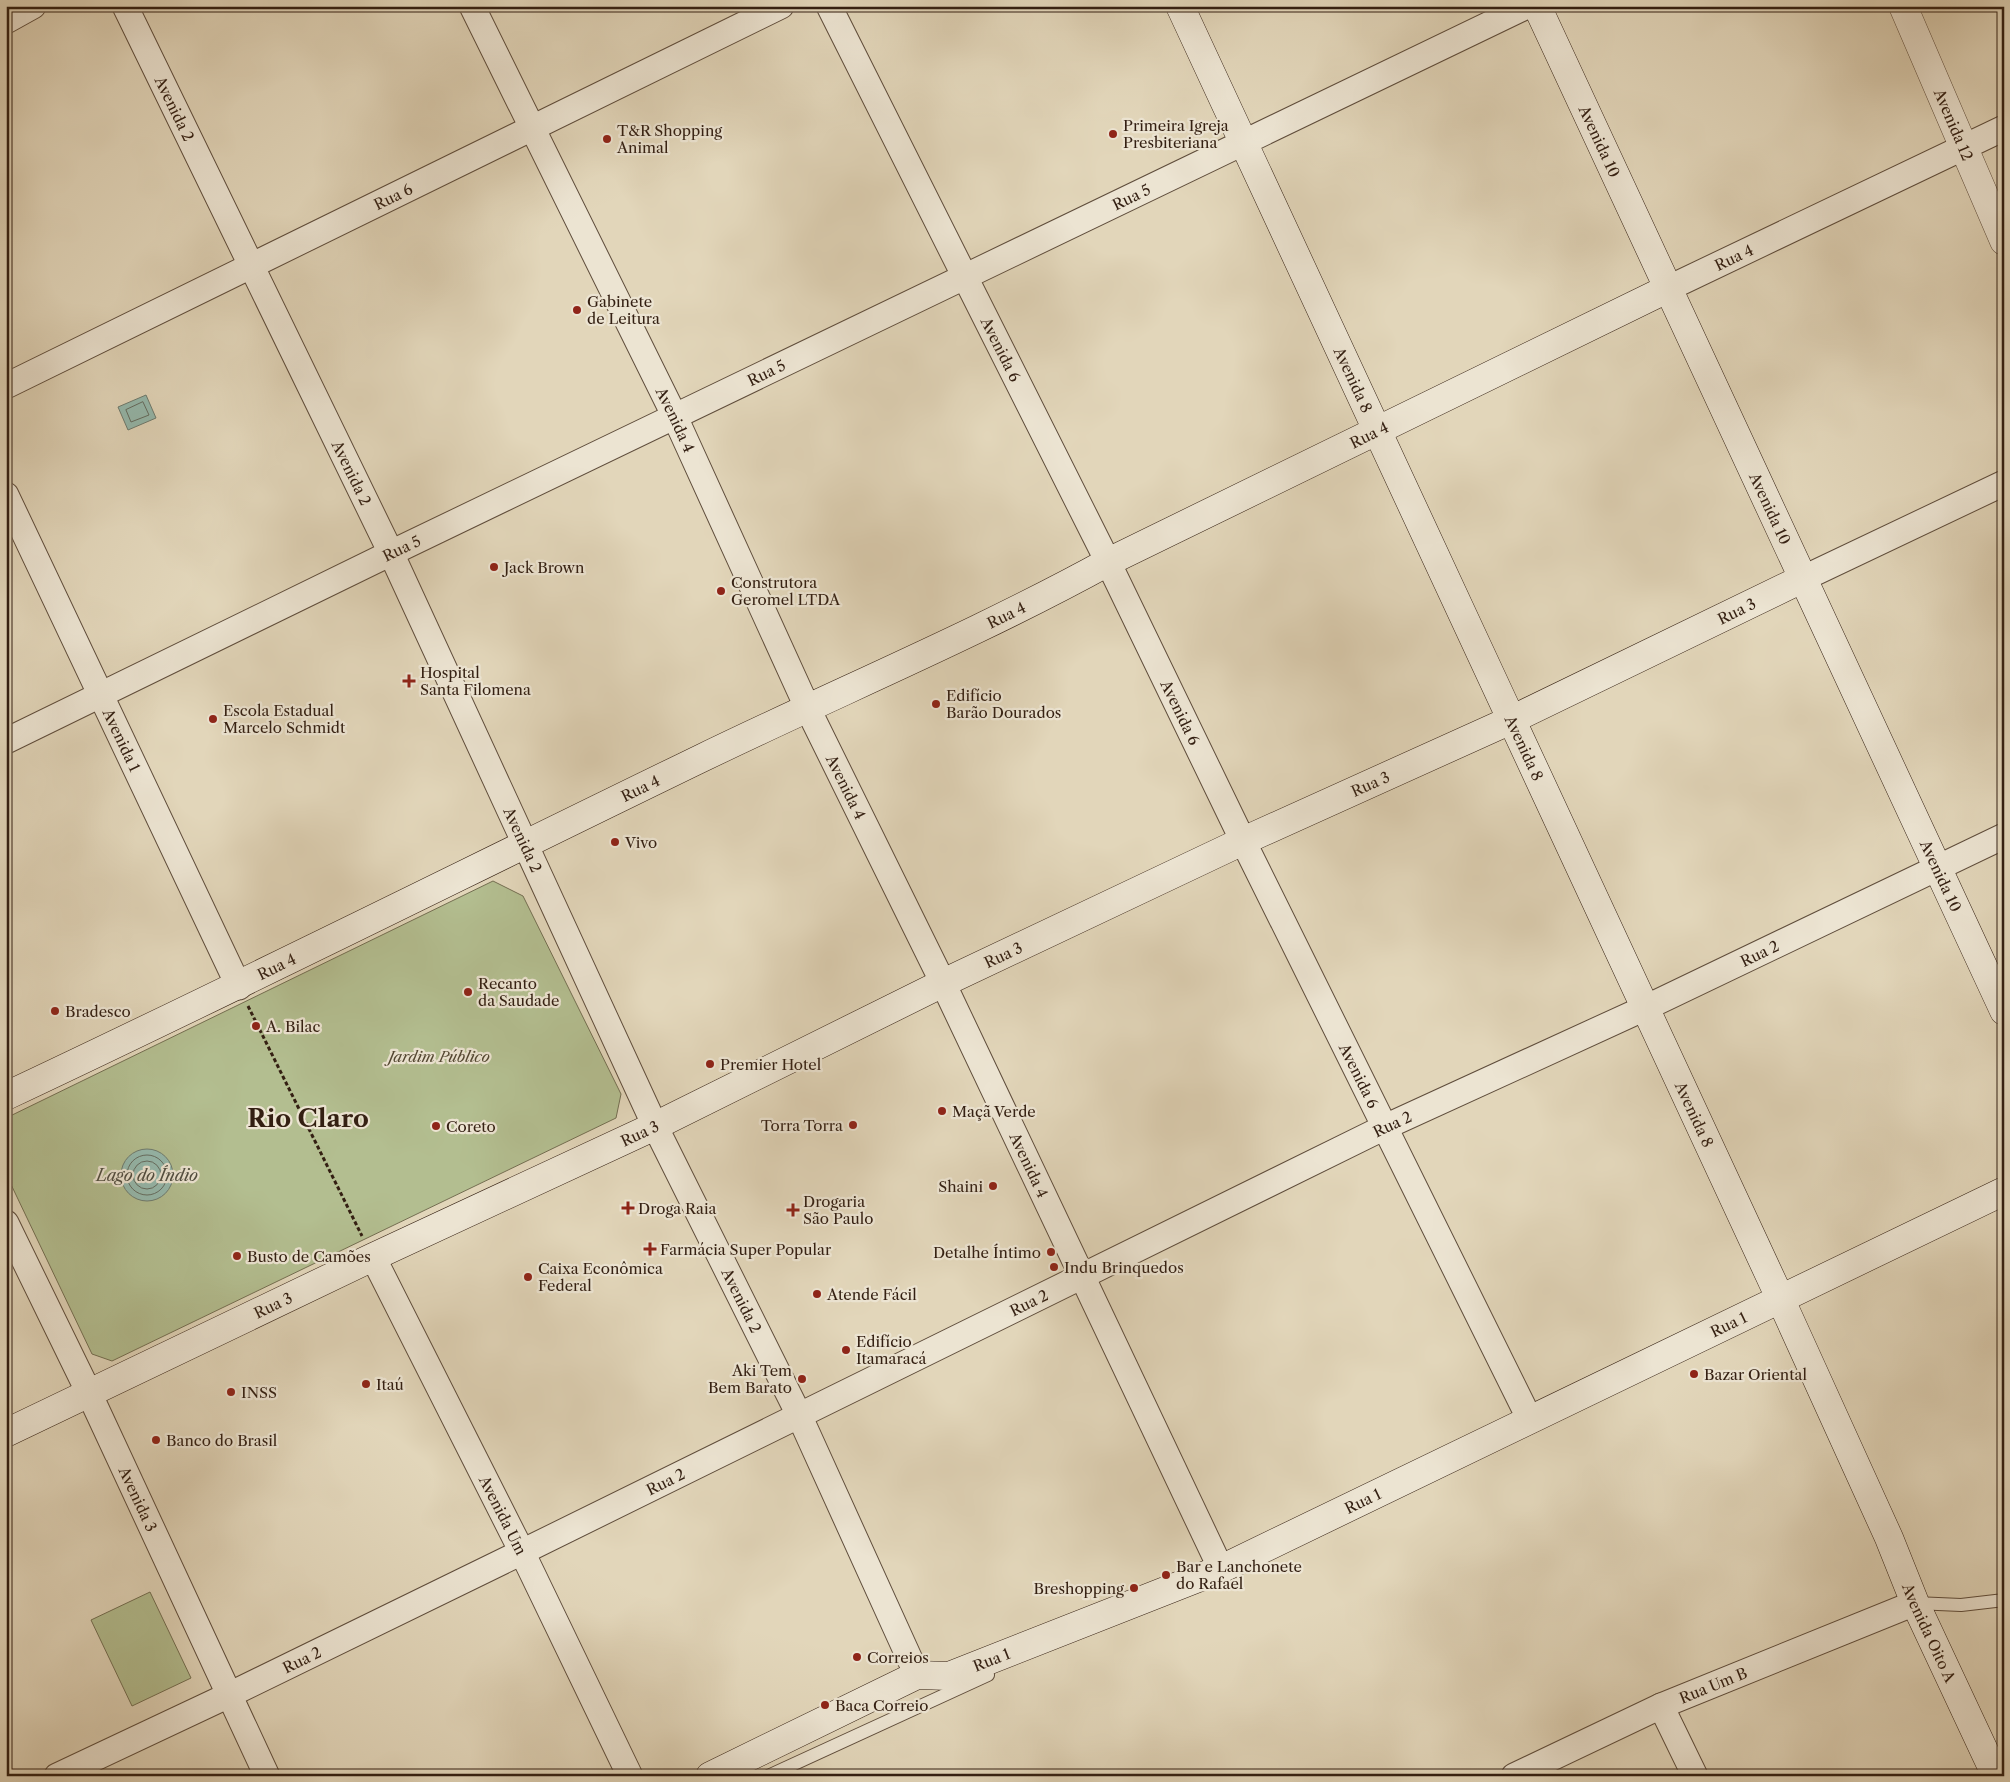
<svg xmlns="http://www.w3.org/2000/svg" width="2010" height="1782" font-family="'Libre Caslon Text',serif">
	<style>
		.green { fill: #b3be90; stroke: #736e51 }
		.water { fill: #95b9ad; stroke: #6e7b6f }
		.lines { fill: none; stroke-linecap: round; stroke-linejoin: round }
		.shore { stroke: #646c60; stroke-width: 1 }
		.service-casing { stroke: #5f4d3c; stroke-width: 14 }
		.minor-casing { stroke: #5f4d3c; stroke-width: 27 }
		.tertiary-casing { stroke: #5f4d3c; stroke-width: 29 }
		.secondary-casing { stroke: #331f12; stroke-width: 29 }
		.path { stroke: #331f12; stroke-width: 3; stroke-dasharray: 4 2.5; stroke-linecap: butt }
		.service { stroke: #ece4d2; stroke-width: 12 }
		.minor { stroke: #ece4d2; stroke-width: 25 }
		.tertiary { stroke: #ece4d2; stroke-width: 28 }
		.secondary { stroke: #ece4d2; stroke-width: 28 }
		.poi-dot { fill: #8f2418; stroke: #ece4d2; stroke-width: 2 }
		.labels { text-anchor: middle; dominant-baseline: central; stroke-width: 4.5; stroke-linejoin: round; paint-order: stroke }
		.street-label { font-size: 15px; fill: #331f12; stroke: #ece4d2 }
		.poi-label { font-size: 15px; fill: #331f12; stroke: #ece4d2; text-anchor: start }
		.park-label { font-size: 15px; font-style: italic; fill: #534732; stroke: #ece4d2 }
		.water-label { font-size: 16px; font-style: italic; fill: #504d40; stroke: #ece4d2 }
		.town-label { font-size: 25px; font-weight: bold; fill: #331f12; stroke: #ece4d2 }
	</style>
	<rect width="100%" height="100%" fill="#e2d6ba"/>
	<filter id="stains"><feTurbulence type="fractalNoise" baseFrequency=".004" numOctaves="4"/><feColorMatrix values="0 0 0 0 .2 0 0 0 0 .09 0 0 0 0 .02 0 0 0 .5 -.17"/></filter>
	<radialGradient id="worn" r=".72"><stop offset=".6" stop-color="#630" stop-opacity="0"/><stop offset="1" stop-color="#630" stop-opacity=".3"/></radialGradient>
	<!-- green -->
	<g class="green">
		<polygon points="493,881 523,896 621,1094 616,1118 112,1361 92,1354 6,1174 6,1118"/>
		<polygon points="150,1592 191,1678 132,1706 91,1620"/>
	</g>
	<!-- water -->
	<g class="water">
		<polygon points="146,395 156,418 128,430 118,407"/>
		<circle cx="147" cy="1175" r="26"/>
	</g>
	<g class="lines">
		<!-- shore -->
		<g class="shore">
			<polygon points="143,402 149,415 131,422 126,410"/>
			<circle cx="147" cy="1175" r="20"/>
			<circle cx="147" cy="1175" r="14"/>
		</g>
		<defs>
			<g id="service">
				<polyline points="1915,1603 1961,1605 2004,1600"/>
				<polyline points="768,1776 988,1675"/>
			</g>
			<g id="minor">
				<path id="s1" d="M125 6 391 553 655 1126 799 1415 917 1675"/>
				<path id="s2" d="M472 6 675 417 807 707 943 983 1221 1569"/>
				<path id="s3" d="M829 6 1108 562 1243 841 1529 1418"/>
				<polyline points="6,21 33,6"/>
				<path id="s4" d="M1667 289 2004 128"/>
				<path id="s5" d="M6 386 781 6"/>
				<path id="s6" d="M6 495 239 987"/>
				<polyline points="1802,579 2004,483"/>
				<path id="s7" d="M6 741 391 553 1527 6"/>
				<path id="s8" d="M6 1223 89 1393 267 1776"/>
				<path id="s9" d="M373 1257 522 1552 630 1776"/>
				<polyline points="1661,1706 1695,1776"/>
				<path id="s10" d="M57 1776 229 1695 522 1552 1385 1127 1645 1008 2004 836"/>
				<path id="s11" d="M1514 1776 1661 1706 1915 1603"/>
			</g>
			<g id="tertiary">
				<path id="s12" d="M1903 6 2004 241"/>
			</g>
			<g id="secondary">
				<path id="s13" d="M1180 6 1780 1298 1889 1538 1915 1603 1996 1776"/>
				<path id="s14" d="M1537 6 2004 1011"/>
				<path id="s15" d="M6 1096C240 986 471 870 704 757 838 692 977 634 1108 562L1667 289"/>
				<path id="s16" d="M6 1433 373 1257 655 1126 943 983 1243 841 1511 720 1802 579"/>
				<path id="s17" d="M710 1776 917 1675 949 1676 1221 1569 2004 1191"/>
			</g>
		</defs>
		<!-- service casing -->
		<use href="#service" class="service-casing"/>
		<!-- minor casing -->
		<use href="#minor" class="minor-casing"/>
		<!-- tertiary casing -->
		<use href="#tertiary" class="tertiary-casing"/>
		<!-- secondary casing -->
		<use href="#secondary" class="secondary-casing"/>
		<!-- path -->
		<polyline class="path" points="248,1006 362,1236"/>
		<!-- service -->
		<use href="#service" class="service"/>
		<!-- minor -->
		<use href="#minor" class="minor"/>
		<!-- tertiary -->
		<use href="#tertiary" class="tertiary"/>
		<!-- secondary -->
		<use href="#secondary" class="secondary"/>
	</g>
	<!-- markers -->
	<g class="poi-dot">
		<circle cx="1113" cy="134" r="5"/>
		<circle cx="607" cy="139" r="5"/>
		<circle cx="577" cy="310" r="5"/>
		<circle cx="494" cy="567" r="5"/>
		<circle cx="721" cy="591" r="5"/>
		<path d="M406.5 673.5h5v5h5v5h-5v5h-5v-5h-5v-5h5z"/>
		<circle cx="936" cy="704" r="5"/>
		<circle cx="213" cy="719" r="5"/>
		<circle cx="615" cy="842" r="5"/>
		<circle cx="468" cy="992" r="5"/>
		<circle cx="55" cy="1011" r="5"/>
		<circle cx="256" cy="1026" r="5"/>
		<circle cx="710" cy="1064" r="5"/>
		<circle cx="942" cy="1111" r="5"/>
		<circle cx="853" cy="1125" r="5"/>
		<circle cx="436" cy="1126" r="5"/>
		<circle cx="993" cy="1186" r="5"/>
		<path d="M625.5 1200.5h5v5h5v5h-5v5h-5v-5h-5v-5h5z"/>
		<path d="M790.5 1202.5h5v5h5v5h-5v5h-5v-5h-5v-5h5z"/>
		<path d="M647.5 1241.5h5v5h5v5h-5v5h-5v-5h-5v-5h5z"/>
		<circle cx="1051" cy="1252" r="5"/>
		<circle cx="237" cy="1256" r="5"/>
		<circle cx="1054" cy="1267" r="5"/>
		<circle cx="528" cy="1277" r="5"/>
		<circle cx="817" cy="1294" r="5"/>
		<circle cx="846" cy="1350" r="5"/>
		<circle cx="1694" cy="1374" r="5"/>
		<circle cx="802" cy="1379" r="5"/>
		<circle cx="366" cy="1384" r="5"/>
		<circle cx="231" cy="1392" r="5"/>
		<circle cx="156" cy="1440" r="5"/>
		<circle cx="1166" cy="1575" r="5"/>
		<circle cx="1134" cy="1588" r="5"/>
		<circle cx="857" cy="1657" r="5"/>
		<circle cx="825" cy="1705" r="5"/>
	</g>
	<g class="labels">
		<!-- street labels -->
		<g class="street-label">
			<text stroke="none"><textPath href="#s1" startOffset="114">Avenida 2</textPath></text>
			<text stroke="none"><textPath href="#s12" startOffset="129">Avenida 12</textPath></text>
			<text stroke="none"><textPath href="#s14" startOffset="149">Avenida 10</textPath></text>
			<text stroke="none"><textPath href="#s5" startOffset="431">Rua 6</textPath></text>
			<text stroke="none"><textPath href="#s7" startOffset="1250">Rua 5</textPath></text>
			<text stroke="none"><textPath href="#s4" startOffset="74">Rua 4</textPath></text>
			<text stroke="none"><textPath href="#s3" startOffset="384">Avenida 6</textPath></text>
			<text stroke="none"><textPath href="#s7" startOffset="845">Rua 5</textPath></text>
			<text stroke="none"><textPath href="#s13" startOffset="412">Avenida 8</textPath></text>
			<text stroke="none"><textPath href="#s2" startOffset="461">Avenida 4</textPath></text>
			<text stroke="none"><textPath href="#s15" startOffset="1515">Rua 4</textPath></text>
			<text stroke="none"><textPath href="#s1" startOffset="519">Avenida 2</textPath></text>
			<text stroke="none"><textPath href="#s14" startOffset="554">Avenida 10</textPath></text>
			<text stroke="none"><textPath href="#s7" startOffset="440">Rua 5</textPath></text>
			<text stroke="none"><textPath href="#s16" startOffset="1916">Rua 3</textPath></text>
			<text stroke="none"><textPath href="#s15" startOffset="1110">Rua 4</textPath></text>
			<text stroke="none"><textPath href="#s3" startOffset="789">Avenida 6</textPath></text>
			<text stroke="none"><textPath href="#s6" startOffset="271">Avenida 1</textPath></text>
			<text stroke="none"><textPath href="#s13" startOffset="818">Avenida 8</textPath></text>
			<text stroke="none"><textPath href="#s16" startOffset="1511">Rua 3</textPath></text>
			<text stroke="none"><textPath href="#s2" startOffset="866">Avenida 4</textPath></text>
			<text stroke="none"><textPath href="#s15" startOffset="705">Rua 4</textPath></text>
			<text stroke="none"><textPath href="#s1" startOffset="924">Avenida 2</textPath></text>
			<text stroke="none"><textPath href="#s14" startOffset="959">Avenida 10</textPath></text>
			<text stroke="none"><textPath href="#s10" startOffset="1891">Rua 2</textPath></text>
			<text stroke="none"><textPath href="#s16" startOffset="1106">Rua 3</textPath></text>
			<text stroke="none"><textPath href="#s15" startOffset="300">Rua 4</textPath></text>
			<text stroke="none"><textPath href="#s3" startOffset="1194">Avenida 6</textPath></text>
			<text stroke="none"><textPath href="#s13" startOffset="1222">Avenida 8</textPath></text>
			<text stroke="none"><textPath href="#s10" startOffset="1486">Rua 2</textPath></text>
			<text stroke="none"><textPath href="#s16" startOffset="701">Rua 3</textPath></text>
			<text stroke="none"><textPath href="#s2" startOffset="1286">Avenida 4</textPath></text>
			<text stroke="none"><textPath href="#s1" startOffset="1434">Avenida 2</textPath></text>
			<text stroke="none"><textPath href="#s10" startOffset="1081">Rua 2</textPath></text>
			<text stroke="none"><textPath href="#s16" startOffset="296">Rua 3</textPath></text>
			<text stroke="none"><textPath href="#s17" startOffset="1118">Rua 1</textPath></text>
			<text stroke="none"><textPath href="#s10" startOffset="676">Rua 2</textPath></text>
			<text stroke="none"><textPath href="#s8" startOffset="306">Avenida 3</textPath></text>
			<text stroke="none"><textPath href="#s17" startOffset="712">Rua 1</textPath></text>
			<text stroke="none"><textPath href="#s9" startOffset="289">Avenida Um</textPath></text>
			<text stroke="none"><textPath href="#s13" startOffset="1791">Avenida Oito A</textPath></text>
			<text stroke="none"><textPath href="#s10" startOffset="271">Rua 2</textPath></text>
			<text stroke="none"><textPath href="#s17" startOffset="308">Rua 1</textPath></text>
			<text stroke="none"><textPath href="#s11" startOffset="219">Rua Um B</textPath></text>
		</g>
		<!-- poi labels -->
		<g class="poi-label">
			<text x="1123" y="125">Primeira Igreja<tspan x="1123" dy="17">Presbiteriana</tspan></text>
			<text x="617" y="130">T&amp;R Shopping<tspan x="617" dy="17">Animal</tspan></text>
			<text x="587" y="301">Gabinete<tspan x="587" dy="17">de Leitura</tspan></text>
			<text x="504" y="567">Jack Brown</text>
			<text x="731" y="582">Construtora<tspan x="731" dy="17">Geromel LTDA</tspan></text>
			<text x="420" y="672">Hospital<tspan x="420" dy="17">Santa Filomena</tspan></text>
			<text x="946" y="695">Edifício<tspan x="946" dy="17">Barão Dourados</tspan></text>
			<text x="223" y="710">Escola Estadual<tspan x="223" dy="17">Marcelo Schmidt</tspan></text>
			<text x="625" y="842">Vivo</text>
			<text x="478" y="983">Recanto<tspan x="478" dy="17">da Saudade</tspan></text>
			<text x="65" y="1011">Bradesco</text>
			<text x="266" y="1026">A. Bilac</text>
			<text x="720" y="1064">Premier Hotel</text>
			<text x="952" y="1111">Maçã Verde</text>
			<text x="843" y="1125" text-anchor="end">Torra Torra</text>
			<text x="446" y="1126">Coreto</text>
			<text x="983" y="1186" text-anchor="end">Shaini</text>
			<text x="803" y="1201">Drogaria<tspan x="803" dy="17">São Paulo</tspan></text>
			<text x="638" y="1208">Droga Raia</text>
			<text x="660" y="1249">Farmácia Super Popular</text>
			<text x="1041" y="1252" text-anchor="end">Detalhe Íntimo</text>
			<text x="247" y="1256">Busto de Camões</text>
			<text x="1064" y="1267">Indu Brinquedos</text>
			<text x="538" y="1268">Caixa Econômica<tspan x="538" dy="17">Federal</tspan></text>
			<text x="827" y="1294">Atende Fácil</text>
			<text x="856" y="1341">Edifício<tspan x="856" dy="17">Itamaracá</tspan></text>
			<text x="792" y="1370" text-anchor="end">Aki Tem<tspan x="792" dy="17">Bem Barato</tspan></text>
			<text x="1704" y="1374">Bazar Oriental</text>
			<text x="376" y="1384">Itaú</text>
			<text x="241" y="1392">INSS</text>
			<text x="166" y="1440">Banco do Brasil</text>
			<text x="1176" y="1566">Bar e Lanchonete<tspan x="1176" dy="17">do Rafael</tspan></text>
			<text x="1124" y="1588" text-anchor="end">Breshopping</text>
			<text x="867" y="1657">Correios</text>
			<text x="835" y="1705">Baca Correio</text>
		</g>
		<!-- park labels -->
		<g class="park-label">
			<text x="439" y="1056">Jardim Público</text>
		</g>
		<!-- water labels -->
		<g class="water-label">
			<text x="147" y="1175">Lago do Índio</text>
		</g>
		<!-- town labels -->
		<g class="town-label">
			<text x="308" y="1118">Rio Claro</text>
		</g>
	</g>
	<!-- margin -->
	<rect width="2010" height="1782" fill="none" stroke="#e2d6ba" stroke-width="25"/>
	<rect x="8" y="8" width="1995" height="1767" fill="none" stroke="#331f12" stroke-width="2.5"/>
	<rect x="12" y="12" width="1985" height="1757" fill="none" stroke="#331f12"/>
	<rect width="100%" height="100%" filter="url(#stains)"/>
	<rect width="100%" height="100%" fill="url(#worn)"/>
</svg>
